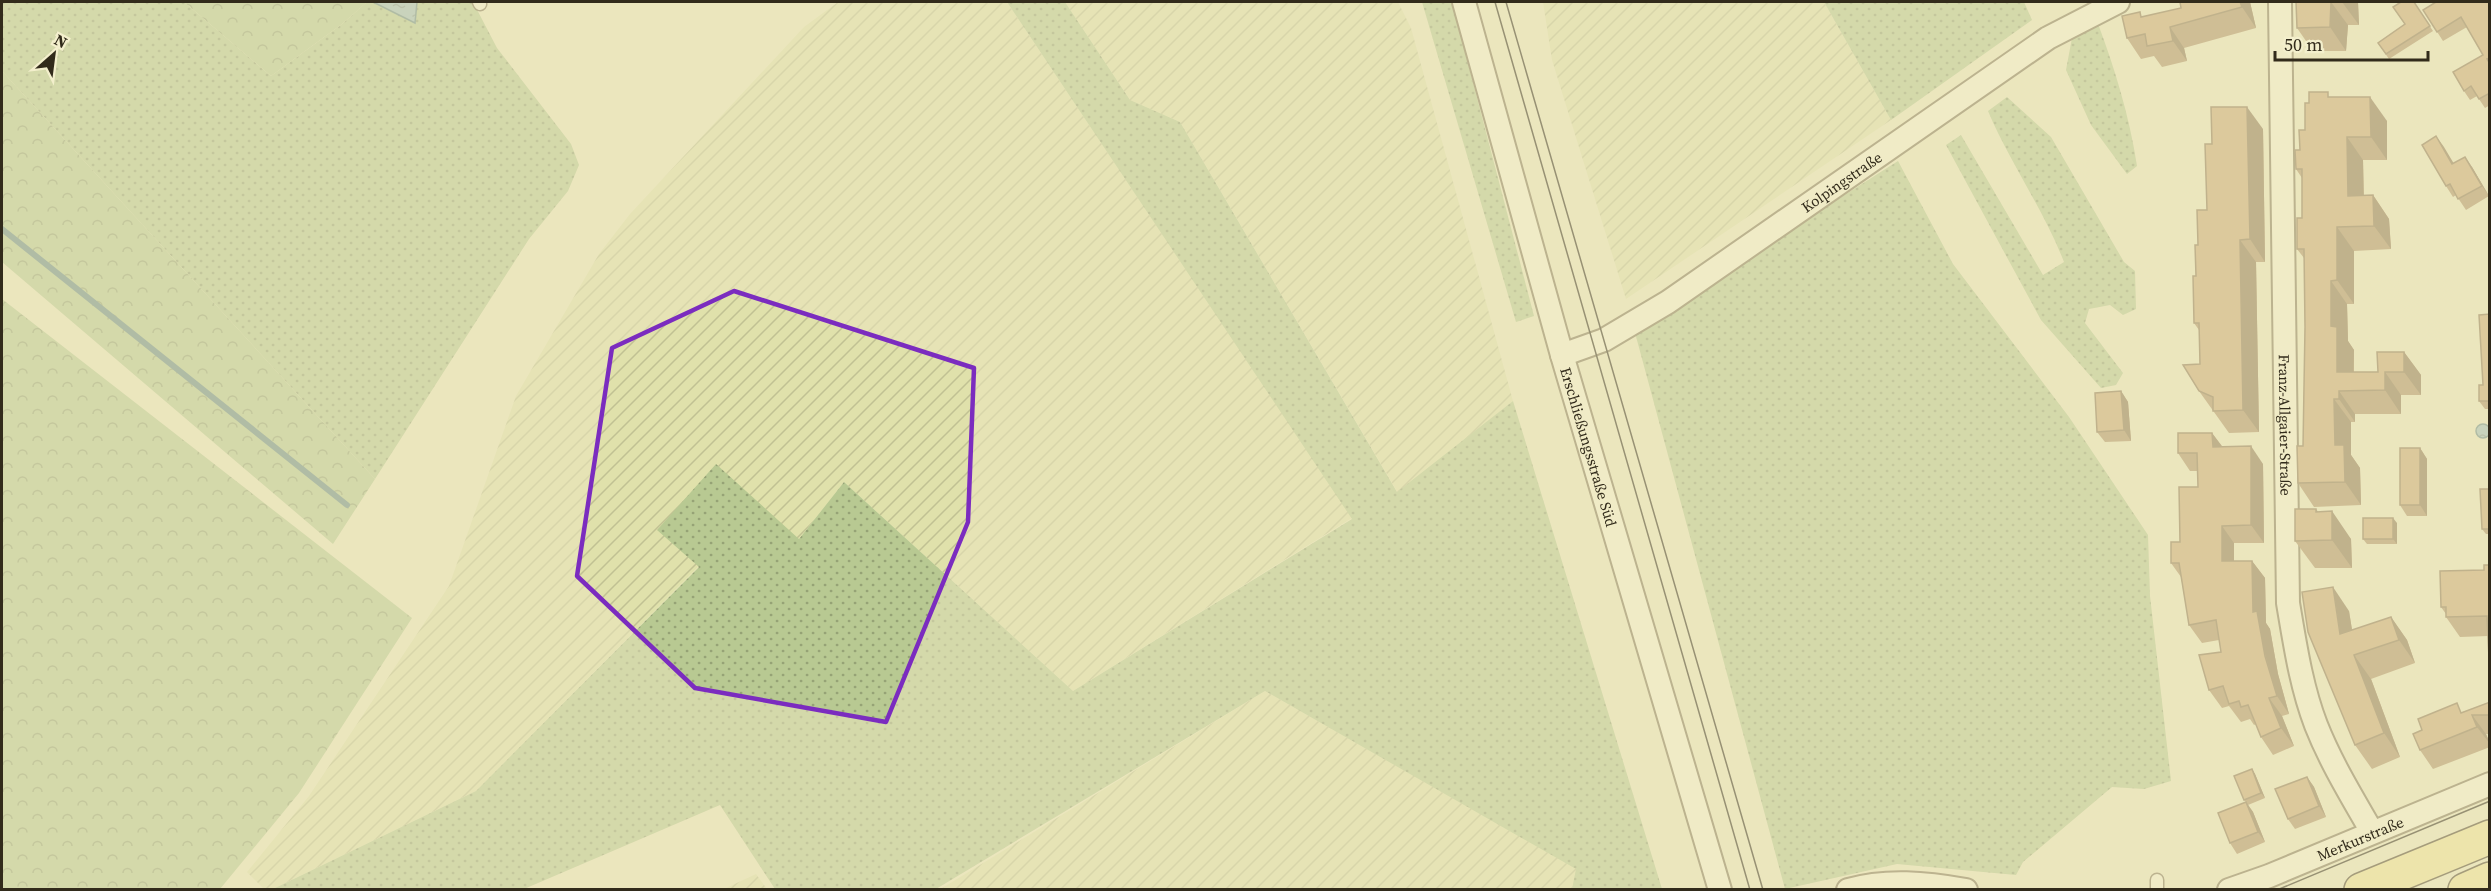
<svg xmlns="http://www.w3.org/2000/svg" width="2491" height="891" font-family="'Source Serif 4',serif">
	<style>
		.farmland { fill: url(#farmland-furrows) }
		.grass { fill: url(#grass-dots) }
		.forest { fill: url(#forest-crowns) }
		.water { fill: url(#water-ripples); stroke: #698a88; stroke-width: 1.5 }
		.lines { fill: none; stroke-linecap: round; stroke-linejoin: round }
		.stream { stroke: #698a88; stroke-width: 6 }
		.lane-casing { stroke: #837657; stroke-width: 15 }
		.street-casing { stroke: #837657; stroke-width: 26 }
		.primary-casing { stroke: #50432c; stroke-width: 36 }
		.lane { stroke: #f7f2d0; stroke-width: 12 }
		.street { stroke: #f7f2d0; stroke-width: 22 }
		.primary { stroke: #efe395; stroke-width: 33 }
		.tram { stroke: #322b1b; stroke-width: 1.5 }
		.wall { fill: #ad8f64 }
		.shaded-wall { fill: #8d7451 }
		.building { fill: #c9a674; stroke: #8d7451; stroke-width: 1.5 }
		.marked { fill: none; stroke: #7b2cbf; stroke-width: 4.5; stroke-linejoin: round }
		.labels { text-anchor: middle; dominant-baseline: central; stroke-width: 4.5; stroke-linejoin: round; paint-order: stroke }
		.street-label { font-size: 15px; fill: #322b1b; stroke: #f3efcc }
	</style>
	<defs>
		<pattern id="farmland-furrows" width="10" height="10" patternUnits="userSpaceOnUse" patternTransform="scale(1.5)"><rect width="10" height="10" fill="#e0e1ab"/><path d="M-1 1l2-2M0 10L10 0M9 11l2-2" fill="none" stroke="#c1c193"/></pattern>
		<pattern id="grass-dots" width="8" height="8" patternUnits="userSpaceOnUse" patternTransform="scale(1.5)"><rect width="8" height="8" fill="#b8c992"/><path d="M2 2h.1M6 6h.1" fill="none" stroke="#96a376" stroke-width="1.8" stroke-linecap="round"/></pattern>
		<pattern id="forest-crowns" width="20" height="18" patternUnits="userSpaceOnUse" patternTransform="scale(1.5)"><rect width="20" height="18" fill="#b8c992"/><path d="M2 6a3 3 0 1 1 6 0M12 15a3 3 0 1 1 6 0" fill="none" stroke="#96a376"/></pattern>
		<pattern id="water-ripples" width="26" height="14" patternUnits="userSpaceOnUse" patternTransform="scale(1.5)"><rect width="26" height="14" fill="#a1bdba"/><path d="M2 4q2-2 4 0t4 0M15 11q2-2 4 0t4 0" fill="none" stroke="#849a96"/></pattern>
	</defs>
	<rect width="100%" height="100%" fill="#ebe6bd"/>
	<!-- farmland -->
	<g class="farmland">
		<polygon points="838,2 1007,2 1352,518 1073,691 844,482 799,539 699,566 476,791 273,889 264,889 247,872 309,796 449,586 516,396 599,254 630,214 804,27"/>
		<polygon points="1065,2 1398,2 1411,28 1513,401 1398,493 1180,122 1130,100"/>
		<polygon points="1543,2 1824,2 1891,120 1626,299 1552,60"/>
		<polygon points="1265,691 1577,869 1572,890 939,890"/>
		<polygon points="756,874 767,889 724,889"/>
	</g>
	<!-- grass -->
	<g class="grass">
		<polygon points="2,2 184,2 271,76 342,24 367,2 373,2 415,23 417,2 473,2 497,48 571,144 579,165 568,191 529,239 375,479 2,71"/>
		<polygon points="1007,2 1065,2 1130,100 1180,122 1397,492 1513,401 1662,889 1572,889 1576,869 1265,691 936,889 775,889 720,805 524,889 273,889 476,791 699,567 657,530 716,464 799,539 844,482 1073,691 1352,519"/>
		<polygon points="1422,2 1452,2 1534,316 1516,322"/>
		<polygon points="1824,2 2024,2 2032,20 1891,120"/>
		<path d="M2097 21C2115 69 2129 115 2137 166L2127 174 2091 125 2066 70 2072 38Z"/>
		<path d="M2007 97 2051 137 2124 262 2135 271 2136 309 2123 315 2110 305 2089 309 2085 323 2123 373 2116 385 2101 388 2041 320 1946 145 1961 135 2043 275 2064 262C2044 210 2010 163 1988 111Z"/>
		<polygon points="1898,161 1953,264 2069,417 2148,535 2150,596 2171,781 2144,789 2112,787 2023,862 2016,875 1897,864 1785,889 1634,329"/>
	</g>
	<!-- forest -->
	<g class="forest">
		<polygon points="184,2 367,2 342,24 271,76"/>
		<polygon points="2,71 375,479 333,544 2,262"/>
		<polygon points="2,299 412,618 299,793 220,889 2,889"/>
	</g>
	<!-- water -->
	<g class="water">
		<polygon points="373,2 417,2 415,23"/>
		<circle cx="2483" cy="431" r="7"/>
	</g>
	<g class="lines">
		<!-- stream -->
		<polyline class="stream" points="2,229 347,505"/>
		<defs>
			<g id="lane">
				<polyline points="479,2 480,4"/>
				<polyline points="2157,890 2157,880"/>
			</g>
			<g id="street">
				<path id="s1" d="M1464 2 1562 355 1720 890"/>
				<path id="s2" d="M2280 2 2288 603C2295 644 2301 686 2316 725 2331 763 2352 797 2372 832"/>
				<path id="s3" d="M1562 355 1604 340 1668 302 2048 38 2118 2"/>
				<path d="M1848 890C1887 879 1926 883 1966 890"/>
				<path id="s4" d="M2229 890 2269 876 2490 784"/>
			</g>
			<g id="primary">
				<polyline points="2361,890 2490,837"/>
				<polyline points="2465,890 2490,879"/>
			</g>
		</defs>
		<!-- lane casing -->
		<use href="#lane" class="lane-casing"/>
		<!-- street casing -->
		<use href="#street" class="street-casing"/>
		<!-- primary casing -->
		<use href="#primary" class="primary-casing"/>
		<!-- lane -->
		<use href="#lane" class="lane"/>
		<!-- street -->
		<use href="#street" class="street"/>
		<!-- primary -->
		<use href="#primary" class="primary"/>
		<!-- tram -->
		<g class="tram">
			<polyline points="1495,2 1750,890"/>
			<polyline points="1506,2 1763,890"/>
			<polyline points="2277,890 2490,801"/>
		</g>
	</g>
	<!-- wall -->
	<g class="wall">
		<polygon points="2250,2 2256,28 2184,48 2187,61 2162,67 2154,56 2141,59 2127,38"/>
		<polygon points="2296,2 2358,2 2359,25 2348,25 2346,51 2313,51 2297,28"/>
		<polygon points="2414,2 2433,31 2389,59 2378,43 2405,24"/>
		<polygon points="2490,2 2490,105 2485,108 2477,96 2470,100 2464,91 2483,55 2467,27 2443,41 2423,10"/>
		<polygon points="2332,97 2387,121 2387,160 2363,160 2364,196 2373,195 2389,219 2391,249 2354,251 2354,304 2347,304 2348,341 2354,350 2354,372 2378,372 2404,352 2421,375 2421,395 2401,395 2401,414 2355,414 2355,422 2351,422 2351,455 2360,468 2361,505 2314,507 2298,483 2303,446 2305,327 2304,258 2297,249 2302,218 2302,178 2296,169 2305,130 2309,103"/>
		<polygon points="2263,129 2265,262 2256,262 2259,432 2229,433 2199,391 2200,364 2199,330 2194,323 2198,245 2207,210 2212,144"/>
		<polygon points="2436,136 2453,163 2472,167 2489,196 2466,210 2456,195 2453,197 2446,186"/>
		<polygon points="2490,314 2490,409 2485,409 2479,401 2483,385"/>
		<polygon points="2121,391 2128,402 2131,441 2105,442 2097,432"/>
		<polygon points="2212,433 2222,447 2263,464 2264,543 2234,543 2234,561 2252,561 2265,578 2266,623 2270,629 2278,674 2289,714 2282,716 2294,746 2273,755 2261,737 2256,724 2254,725 2250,719 2241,722 2229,706 2222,708 2209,690 2221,652 2219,640 2202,643 2189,625 2181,577 2171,563 2180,542 2198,487 2198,471 2190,471 2178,453"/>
		<polygon points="2420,448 2427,459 2427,516 2407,516 2400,505"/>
		<polygon points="2490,489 2490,534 2486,534 2482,529"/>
		<polygon points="2318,512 2351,539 2352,568 2315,568 2295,541"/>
		<polygon points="2397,523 2397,544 2367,544 2363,539"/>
		<polygon points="2484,570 2488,636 2460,637 2446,617 2446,614 2441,607"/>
		<polygon points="2349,611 2352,630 2391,617 2407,640 2415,663 2371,679 2400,757 2372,769 2355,745"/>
		<polygon points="2490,702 2490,734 2486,734 2490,743 2490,747 2433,769 2420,750 2463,712"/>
		<polygon points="2252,769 2255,774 2265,798 2248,805 2253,812 2265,842 2237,854 2230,843 2246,802 2244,800"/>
		<polygon points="2307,777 2314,787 2326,817 2295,829 2288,819"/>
	</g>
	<!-- shaded-wall -->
	<g class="shaded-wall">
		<polygon points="2240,2 2250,2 2256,28 2242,7"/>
		<polygon points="2331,2 2348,25 2346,51 2330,27"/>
		<polygon points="2342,2 2358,2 2359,25"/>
		<polygon points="2170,27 2184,48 2187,61 2173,41"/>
		<polygon points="2370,97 2387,121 2387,160 2371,137"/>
		<polygon points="2247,107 2263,129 2265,262 2250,239"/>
		<polygon points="2436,136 2444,147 2460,174 2452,164"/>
		<polygon points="2347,137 2363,160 2364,220 2348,196"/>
		<polygon points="2465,157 2472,167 2489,196 2482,186"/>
		<polygon points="2373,195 2389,219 2391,249 2374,226"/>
		<polygon points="2337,227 2354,251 2354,304 2337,280"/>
		<polygon points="2240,240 2256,262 2259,432 2243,410"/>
		<polygon points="2331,281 2347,304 2348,341 2354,350 2353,391 2337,372 2331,326"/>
		<polygon points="2404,352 2421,375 2421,395 2404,372"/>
		<polygon points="2385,372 2401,395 2401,414 2385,390"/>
		<polygon points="2121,391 2128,402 2131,441 2124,430"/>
		<polygon points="2339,391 2355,414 2355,422 2339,399"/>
		<polygon points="2334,399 2351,422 2351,455 2360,468 2361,505 2345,482 2335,445"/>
		<polygon points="2212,433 2225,450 2213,447"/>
		<polygon points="2251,446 2263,464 2264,543 2251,525"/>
		<polygon points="2420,448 2427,459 2427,516 2420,505"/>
		<polygon points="2316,509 2332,532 2332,511 2351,539 2352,568 2332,540 2316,512"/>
		<polygon points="2393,518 2397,523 2397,544 2393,539"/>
		<polygon points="2222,526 2234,543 2234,579 2222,561"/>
		<polygon points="2252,561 2265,578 2266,623 2270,629 2278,674 2289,714 2277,696 2253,612"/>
		<polygon points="2333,587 2349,611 2356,655 2340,634"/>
		<polygon points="2391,617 2407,640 2415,663 2399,640"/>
		<polygon points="2354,655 2371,679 2400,757 2384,733"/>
		<polygon points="2269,698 2282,716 2294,746 2281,728"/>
		<polygon points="2472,715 2486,734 2490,744 2477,727"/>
		<polygon points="2252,769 2255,774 2265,798 2261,793"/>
		<polygon points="2307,777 2314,787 2326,817 2319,806"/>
		<polygon points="2246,802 2253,812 2265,842 2258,832"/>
	</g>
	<!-- building -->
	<g class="building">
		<polygon points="2180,2 2240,2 2242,7 2170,27 2173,41 2147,46 2145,34 2127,38 2122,16 2140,12 2141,17 2181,8"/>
		<polygon points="2296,2 2342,2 2331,2 2330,27 2297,28"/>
		<polygon points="2401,2 2414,2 2430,26 2386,54 2378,43 2405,24 2393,7"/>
		<polygon points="2436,2 2490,2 2490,58 2487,59 2490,64 2490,93 2479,99 2471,86 2464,91 2453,72 2483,55 2461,17 2437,32 2423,10"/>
		<polygon points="2309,92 2328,92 2328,97 2370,97 2371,137 2347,137 2348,196 2373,195 2374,226 2337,227 2337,280 2331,281 2331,326 2337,327 2337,372 2378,372 2377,352 2404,352 2404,372 2385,372 2385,390 2339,391 2339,399 2334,399 2335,445 2344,445 2345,482 2298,483 2297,446 2303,446 2305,327 2304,249 2297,249 2297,218 2302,218 2302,169 2296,169 2295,150 2300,150 2299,130 2305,130 2305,103 2309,103"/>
		<polygon points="2211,107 2247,107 2250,239 2240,240 2243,410 2213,411 2213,397 2199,391 2183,365 2200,364 2199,323 2194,323 2193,276 2196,276 2195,245 2198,245 2197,210 2207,210 2205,144 2212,144"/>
		<polygon points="2436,136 2452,164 2465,157 2482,186 2458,199 2450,184 2446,186 2422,145"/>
		<polygon points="2490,314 2490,401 2479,401 2479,385 2483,385 2479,315"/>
		<polygon points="2121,391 2124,430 2097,432 2095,393"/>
		<polygon points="2178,433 2212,433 2213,447 2251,446 2251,525 2222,526 2222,561 2252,561 2253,612 2257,611 2265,656 2277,696 2269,698 2281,728 2261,737 2248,705 2241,707 2239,701 2229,704 2223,686 2209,690 2199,655 2221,652 2216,620 2189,625 2179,563 2171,563 2171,542 2180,542 2179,487 2198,487 2197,453 2178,453"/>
		<rect x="2400" y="448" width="20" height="57"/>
		<polygon points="2480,489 2490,489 2490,529 2482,529"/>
		<polygon points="2295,509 2316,509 2316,512 2332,511 2332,540 2295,541"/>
		<rect x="2363" y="518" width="30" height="21"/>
		<polygon points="2484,565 2490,565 2490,679 2487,616 2446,617 2446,607 2441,607 2440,571 2484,570"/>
		<polygon points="2333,587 2340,634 2391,617 2399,640 2354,655 2384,733 2355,745 2308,632 2302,592"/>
		<polygon points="2490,702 2490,715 2472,715 2477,727 2420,750 2413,734 2422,730 2418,719 2457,703 2461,713"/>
		<polygon points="2252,769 2261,793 2244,800 2234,776"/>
		<polygon points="2307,777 2319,806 2288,819 2275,789"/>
		<polygon points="2246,802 2258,832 2230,843 2218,813"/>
	</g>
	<!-- marked area -->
	<path d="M0 0H2491V891H0ZM734 291 974 368 968 522 886 722 695 688 577 576 612 348Z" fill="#ebe6bd" fill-opacity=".55" fill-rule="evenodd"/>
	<path class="marked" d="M734 291 974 368 968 522 886 722 695 688 577 576 612 348Z"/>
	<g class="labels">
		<!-- street labels -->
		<g class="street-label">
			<text stroke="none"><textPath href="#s3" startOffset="330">Kolpingstraße</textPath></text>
			<text stroke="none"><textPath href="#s2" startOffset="423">Franz-Allgaier-Straße</textPath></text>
			<text stroke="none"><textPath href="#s1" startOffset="462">Erschließungsstraße Süd</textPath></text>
			<text stroke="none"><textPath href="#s4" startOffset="141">Merkurstraße</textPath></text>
		</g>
	</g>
	<!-- border -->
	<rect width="2491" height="891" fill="none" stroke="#322b1b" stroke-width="6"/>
	<!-- north arrow -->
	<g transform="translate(54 54) rotate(28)" stroke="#f3efcc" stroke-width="4.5" paint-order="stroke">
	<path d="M0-4.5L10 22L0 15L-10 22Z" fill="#322b1b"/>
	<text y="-9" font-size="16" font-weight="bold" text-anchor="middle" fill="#322b1b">N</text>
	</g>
	<!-- scale -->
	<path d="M2275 51v9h153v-9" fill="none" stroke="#322b1b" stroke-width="3"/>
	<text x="2284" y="51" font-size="18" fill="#322b1b" stroke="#f3efcc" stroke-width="4.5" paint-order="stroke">50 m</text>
</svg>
